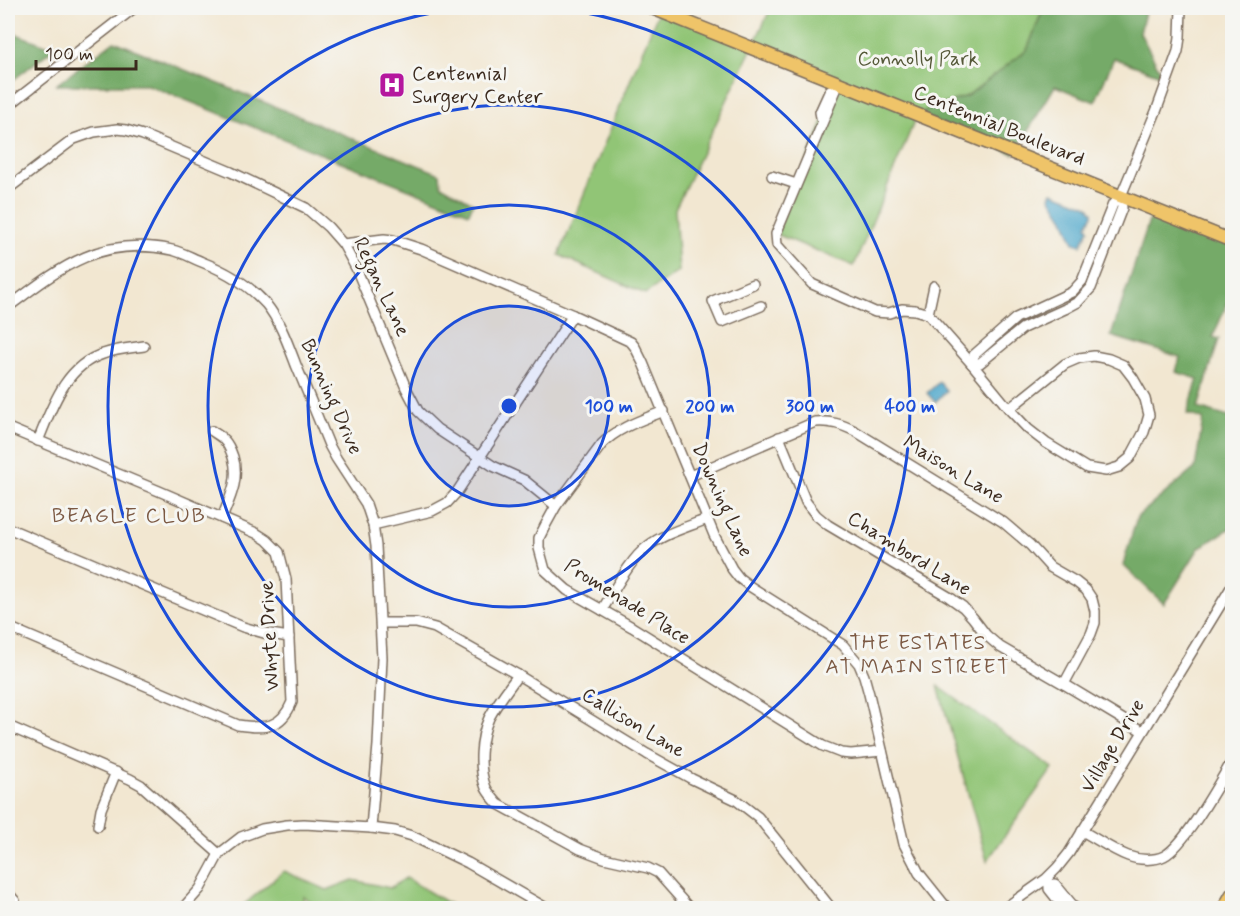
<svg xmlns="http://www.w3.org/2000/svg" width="1240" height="916" font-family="Mynerve,sans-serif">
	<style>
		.green { fill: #91c576; stroke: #66784a; stroke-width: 1.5 }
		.forest { fill: #74aa67; stroke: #586a42; stroke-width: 1.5 }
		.water { fill: #4ca6ca; stroke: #446874; stroke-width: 1.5 }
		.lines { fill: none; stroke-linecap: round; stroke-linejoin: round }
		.minor-casing { stroke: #7b6c5d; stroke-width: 12 }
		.major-casing { stroke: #7b6c5d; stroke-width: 15 }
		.minor { stroke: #fff; stroke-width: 9 }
		.major { stroke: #efc469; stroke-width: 12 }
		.ring { fill: none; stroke: #1d4ed8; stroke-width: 3 }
		.labels { text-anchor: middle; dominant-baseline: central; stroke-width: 6; stroke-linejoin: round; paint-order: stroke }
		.park-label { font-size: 20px; fill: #555838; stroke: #f6f6f2 }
		.poi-label { font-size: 20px; fill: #3b2a1e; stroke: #f6f6f2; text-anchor: start }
		.street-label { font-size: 20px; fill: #3b2a1e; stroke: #f6f6f2 }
		.neighbourhood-label { font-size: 21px; letter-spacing: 1.5px; fill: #7c5943; stroke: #f6f6f2 }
		.centre { fill: #1d4ed8; stroke: #f6f6f2; stroke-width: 3 }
		.ring-label { font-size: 18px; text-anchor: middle; font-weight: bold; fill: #1d4ed8; stroke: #f6f6f2; stroke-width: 6; stroke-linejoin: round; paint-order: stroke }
	</style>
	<rect width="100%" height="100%" fill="#f6f6f2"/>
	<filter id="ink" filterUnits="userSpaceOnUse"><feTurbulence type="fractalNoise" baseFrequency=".0167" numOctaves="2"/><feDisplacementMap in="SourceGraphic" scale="12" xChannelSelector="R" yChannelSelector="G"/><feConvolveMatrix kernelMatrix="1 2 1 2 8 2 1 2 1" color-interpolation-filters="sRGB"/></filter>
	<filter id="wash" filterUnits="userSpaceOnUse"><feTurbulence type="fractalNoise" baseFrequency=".008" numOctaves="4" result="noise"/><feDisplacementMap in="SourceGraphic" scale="24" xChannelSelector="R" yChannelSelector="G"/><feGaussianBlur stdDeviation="1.35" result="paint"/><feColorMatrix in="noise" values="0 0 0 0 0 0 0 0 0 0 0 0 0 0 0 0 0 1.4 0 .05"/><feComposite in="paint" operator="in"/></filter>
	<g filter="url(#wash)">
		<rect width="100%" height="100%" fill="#f2e7d1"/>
		<!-- green -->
		<g class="green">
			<polygon points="771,8 1043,8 1043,9 1027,50 967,96 917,115 854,266 776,234 839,83 752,48 675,209 679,271 645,294 559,255 659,10 752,48"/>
			<polygon points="938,686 1053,768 987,861"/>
			<polygon points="284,871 327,890 353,880 390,888 406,878 456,908 316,908 316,906 303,896 304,908 240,908"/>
		</g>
		<!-- forest -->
		<g class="forest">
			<polygon points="1043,8 1146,8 1140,33 1163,76 1114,58 1095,102 1055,86 1014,154 917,114 967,96 1027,50 1043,10"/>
			<polygon points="8,31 54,48 8,84 8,69 12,64 8,61"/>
			<polygon points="114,41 440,174 441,185 473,203 469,213 148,85 56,85"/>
			<polygon points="1153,209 1232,241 1232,292 1213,337 1219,339 1198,408 1232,418 1232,527 1199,548 1164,604 1123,565 1137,517 1195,468 1203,419 1187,414 1198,379 1176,372 1180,357 1111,336"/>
		</g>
		<!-- water -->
		<g class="water">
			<polygon points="1052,192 1088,206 1093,212 1093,215 1087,225 1089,229 1081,245 1074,243 1064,219 1050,197"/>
			<polygon points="939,382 947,391 935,402 927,393"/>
		</g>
	</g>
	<g filter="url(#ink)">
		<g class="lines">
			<defs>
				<g id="minor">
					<polyline points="839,83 776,234 777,245 812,284 875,312 889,313 902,309 915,310 928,314 972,364 1009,409 1028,429 1046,443 1087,468 1106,471 1119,467 1130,458 1144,432 1149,415 1145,399 1133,378 1123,365 1109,359 1094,356 1079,358 1065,364 1009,409"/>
					<polyline points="8,106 134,8"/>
					<polyline points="822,122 820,112 830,90"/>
					<polyline points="772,176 796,184"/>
					<polyline points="8,189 74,139 94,132 117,129 126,130 143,135 231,172 306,208 328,227 343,244 356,268 406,388 418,411 437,429 493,466 524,480 556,506"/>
					<polyline points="1121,196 1122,208 1091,288 1078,302 1065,309 1023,328 980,363 972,364 974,355 1016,318 1072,292 1082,281 1113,204 1121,196 1157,109 1178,51 1180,37 1181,8"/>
					<polyline points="343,244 384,239 393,240 421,249 573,315 631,342 635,347 643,363 714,535 732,569 739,578 751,587 843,645 859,664 864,676 869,694 904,844 919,873 947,908"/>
					<polyline points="753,284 713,301 722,322 761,306"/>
					<path d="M8 307C61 267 101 235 172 250 182 252 192 258 202 262 225 271 249 285 266 304 280 321 288 344 296 365 307 391 318 418 329 445L336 458 366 504 373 525 376 546 382 658 378 745 371 828"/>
					<polyline points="928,314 934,286"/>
					<path d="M664 411C642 420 619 427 602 444L556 506 545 526 539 538V548L545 570 567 590 632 627 823 746 841 753 851 754 882 751"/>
					<path d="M8 428 159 491 256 533 267 540 279 552 286 579 292 702C281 729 264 729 238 725L8 627"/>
					<path d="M212 431C216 434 221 436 224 440 229 445 231 451 233 457 240 479 230 498 222 518"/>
					<polyline points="779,437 806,502 816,515 828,525 949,597 963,607 973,618 986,635 1000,647 1064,684 1142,731"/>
					<path d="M38 441C52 407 65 366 103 354 116 349 130 348 144 346"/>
					<path d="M690 476 815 422C831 421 841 424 855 431L1003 522 1030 545 1050 567 1076 582 1086 590 1092 599 1095 611V623L1091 634 1064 684"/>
					<polyline points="373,525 432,511 447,503 457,492 573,315"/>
					<polyline points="8,528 243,627 264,633 289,637"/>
					<path d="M602 610C614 591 630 559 648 546 665 533 688 527 707 519"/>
					<polyline points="381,623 416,623 435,628 518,675 647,754 692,779 736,800 758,817 831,908"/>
					<path d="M518 675C508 689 497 703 489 718 480 738 478 768 486 788 489 794 494 799 498 804L580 849 604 858 648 868 658 873 689 908"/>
					<polyline points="8,726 130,779 141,785 219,854"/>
					<polyline points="8,740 12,728"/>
					<polyline points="98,826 101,809 116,772"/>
					<path d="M1082 831C1097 839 1112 850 1128 856 1138 860 1154 861 1164 856 1185 845 1219 783 1232 761"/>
					<polyline points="1047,881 1049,885 1049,889 1064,908"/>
					<polyline points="1049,885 1055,884 1075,908"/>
					<polyline points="8,893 15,901"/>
					<polyline points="183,908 200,889 219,854 241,837 262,829 287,825 304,824 371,828 395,831 412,836 468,863 546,908"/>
					<polyline points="1005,908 1046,879 1057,868 1069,853 1232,586"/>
				</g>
				<g id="major">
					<polyline points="652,8 1232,241"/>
					<polyline points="1224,908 1232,894"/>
				</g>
			</defs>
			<!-- minor casing -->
			<use href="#minor" class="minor-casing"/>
			<!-- major casing -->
			<use href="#major" class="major-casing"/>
			<!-- minor -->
			<use href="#minor" class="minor"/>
			<!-- major -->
			<use href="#major" class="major"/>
		</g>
	</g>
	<!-- distance rings -->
	<circle cx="509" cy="406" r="100" fill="#1d4ed8" fill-opacity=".12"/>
	<g class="ring">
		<circle cx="509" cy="406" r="100"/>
		<circle cx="509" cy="406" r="201"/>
		<circle cx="509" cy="406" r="301"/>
		<path d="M554 8A401 401 0 1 1 464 8"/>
	</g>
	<!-- icons -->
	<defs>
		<symbol id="hospital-square" viewBox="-11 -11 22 22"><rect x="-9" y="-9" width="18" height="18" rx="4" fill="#b5179e" stroke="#f6f6f2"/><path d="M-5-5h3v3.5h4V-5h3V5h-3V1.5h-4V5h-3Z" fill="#fff"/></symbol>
	</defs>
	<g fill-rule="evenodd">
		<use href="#hospital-square" x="377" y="70" width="30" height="30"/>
	</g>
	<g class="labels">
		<!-- park labels -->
		<g class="park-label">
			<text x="918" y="59">Connolly Park</text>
		</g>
		<!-- poi labels -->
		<g class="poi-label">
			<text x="412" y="74">Centennial<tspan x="412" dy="23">Surgery Center</tspan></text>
		</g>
		<!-- street labels -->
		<g class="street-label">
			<text transform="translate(999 126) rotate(22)">Centennial Boulevard</text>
			<text transform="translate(381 287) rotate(65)">Regan Lane</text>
			<text transform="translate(331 397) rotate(66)">Bunning Drive</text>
			<text transform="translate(953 470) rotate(31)">Maison Lane</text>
			<text transform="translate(722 500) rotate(66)">Downing Lane</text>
			<text transform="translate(909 554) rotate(32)">Chambord Lane</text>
			<text transform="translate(627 602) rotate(32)">Promenade Place</text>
			<text transform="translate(270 636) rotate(-93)">Whyte Drive</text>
			<text transform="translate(633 723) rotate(31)">Callison Lane</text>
			<text transform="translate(1113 746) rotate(-59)">Village Drive</text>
		</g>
		<!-- neighbourhood labels -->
		<g class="neighbourhood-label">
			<text x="129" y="516">BEAGLE CLUB</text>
			<text x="918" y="643">THE ESTATES<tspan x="918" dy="24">AT MAIN STREET</tspan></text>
		</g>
	</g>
	<circle cx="509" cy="406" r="9" class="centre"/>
	<g class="ring-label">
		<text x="609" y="412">100 m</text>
		<text x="710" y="412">200 m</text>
		<text x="810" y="412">300 m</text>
		<text x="910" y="412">400 m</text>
	</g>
	<!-- margin -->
	<rect width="1240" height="916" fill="none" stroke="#f6f6f2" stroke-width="30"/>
	<!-- scale -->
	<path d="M36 60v9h100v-9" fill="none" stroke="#3b2a1e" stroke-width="3"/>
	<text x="45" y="60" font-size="18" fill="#3b2a1e" stroke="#f6f6f2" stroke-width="4.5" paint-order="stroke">100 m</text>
</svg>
